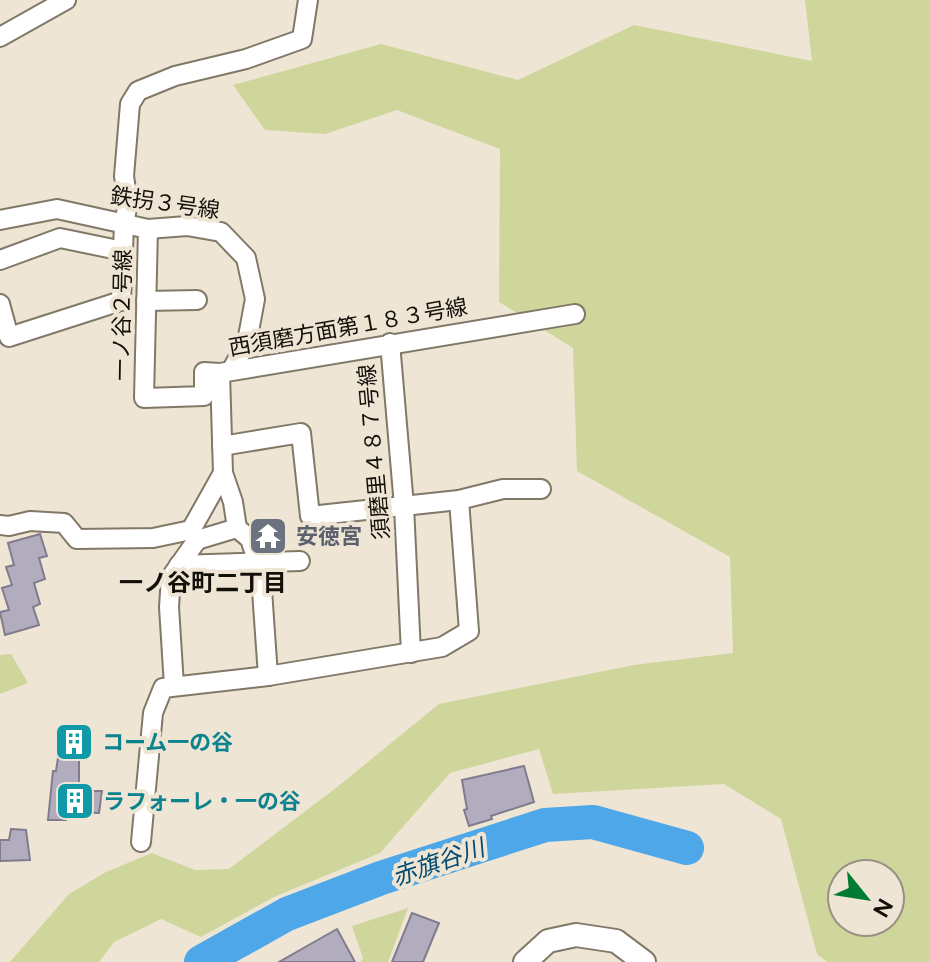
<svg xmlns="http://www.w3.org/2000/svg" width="930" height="962" font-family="Figtree,'Noto Sans JP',sans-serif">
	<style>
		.green { fill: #ced69b; fill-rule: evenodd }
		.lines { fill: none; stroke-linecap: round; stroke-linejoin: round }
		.river { stroke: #4da7e8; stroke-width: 34 }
		.building { fill: #b1adbf; stroke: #807c8d; stroke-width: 2 }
		.minor-casing { stroke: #817868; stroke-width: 22 }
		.tertiary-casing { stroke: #817868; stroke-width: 26 }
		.minor { stroke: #fff; stroke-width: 18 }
		.tertiary { stroke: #fff; stroke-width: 22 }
		.labels { text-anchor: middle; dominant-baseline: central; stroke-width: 8; stroke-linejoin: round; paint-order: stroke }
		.street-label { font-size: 22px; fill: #13100a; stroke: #efe5d4 }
		.worship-label { font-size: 22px; font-weight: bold; fill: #5b616d; stroke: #efe5d4; text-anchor: start }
		.culture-label { font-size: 22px; font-weight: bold; fill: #0d838f; stroke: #efe5d4; text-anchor: start }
		.neighbourhood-label { font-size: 24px; font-weight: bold; fill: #13100a; stroke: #efe5d4 }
		.water-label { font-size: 24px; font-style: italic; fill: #014b75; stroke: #efe5d4 }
	</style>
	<rect width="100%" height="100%" fill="#efe5d4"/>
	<!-- green -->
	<g class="green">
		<path d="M805 0H930V962H827L817 954 781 819 724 784 553 794 539 749 450 773 380 853 274 897 201 937 161 919 114 942 99 962H10L69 894 106 872 152 853 195 870 229 869 336 788 439 704 634 665 733 653 730 557 577 471 573 348 499 302 500 149 397 110 325 134 265 130 233 85 381 44 518 80 634 25 812 61ZM842 874H890V922H842Z"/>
		<polygon points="11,654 28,683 0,694 0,655"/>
		<polygon points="408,908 388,962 361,962 363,958 352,926"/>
	</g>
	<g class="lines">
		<!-- river -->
		<polyline class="river" points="201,962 287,914 381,878 545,825 593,822 687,848"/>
	</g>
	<!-- building -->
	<g class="building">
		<polygon points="40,534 47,556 39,558 45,579 34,583 40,604 33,607 39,625 5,635 0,612 9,610 2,588 12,585 6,567 14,565 8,543"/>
		<polygon points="63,725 90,728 87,757 79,757 79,791 102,791 99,813 66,812 66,820 48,820 53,771 56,771"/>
		<polygon points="524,766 534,802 491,816 492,819 469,826 464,810 467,809 462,780"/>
		<polygon points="11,829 26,830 30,860 0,861 0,840 9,840"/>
		<polygon points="412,913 439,923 423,962 392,962"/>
		<polygon points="337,929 355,962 279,962"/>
	</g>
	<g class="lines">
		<defs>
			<g id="minor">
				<polyline points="0,37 66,0"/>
				<polyline points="0,220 57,209 148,229 187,226 221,232 246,258 255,299 247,342 232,369"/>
				<polyline points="148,229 144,398 204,396 204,372 220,373 575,314"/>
				<polyline points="0,260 60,238 123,251"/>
				<polyline points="146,301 197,300"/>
				<polyline points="0,304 9,337 121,301 124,224 128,203 124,176 130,104 138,91 175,76 246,59 302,39 308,0"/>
				<polyline points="390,343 404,506 411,653"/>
				<polyline points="222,446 301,433 310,516 459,500 503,489 541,489"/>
				<polyline points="223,473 233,502 237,528 250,539 258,563"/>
				<polyline points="0,525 9,526 30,521 64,523 77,539 153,538 191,530"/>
				<polyline points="197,540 237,528"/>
				<polyline points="179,565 300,561"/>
				<polyline points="261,576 268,676"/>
				<polyline points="174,686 169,607 171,577 197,540 191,530 223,473 220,373"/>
				<polyline points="141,842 153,713 163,688 268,676 442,647 469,631 459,500"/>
			</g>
			<polyline id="tertiary" points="525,962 548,941 576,935 616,941 644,962"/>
		</defs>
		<!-- minor casing -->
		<use href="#minor" class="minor-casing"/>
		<!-- tertiary casing -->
		<use href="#tertiary" class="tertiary-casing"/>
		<!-- minor -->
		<use href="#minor" class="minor"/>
		<!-- tertiary -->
		<use href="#tertiary" class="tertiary"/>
	</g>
	<!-- icons -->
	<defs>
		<symbol id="temple-square" viewBox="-11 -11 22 22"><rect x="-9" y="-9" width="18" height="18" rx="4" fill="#6b7280" stroke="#efe5d4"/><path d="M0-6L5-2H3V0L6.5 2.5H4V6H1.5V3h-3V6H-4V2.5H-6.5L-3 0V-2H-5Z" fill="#fff"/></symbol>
		<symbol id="building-square" viewBox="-11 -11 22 22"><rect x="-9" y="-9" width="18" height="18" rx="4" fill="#0f9aa8" stroke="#efe5d4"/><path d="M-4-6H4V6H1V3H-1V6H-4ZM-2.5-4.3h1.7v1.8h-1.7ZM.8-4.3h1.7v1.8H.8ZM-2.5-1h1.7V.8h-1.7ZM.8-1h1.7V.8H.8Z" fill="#fff"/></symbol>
	</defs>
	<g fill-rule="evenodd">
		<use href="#temple-square" x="246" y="514" width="44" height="44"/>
		<use href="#building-square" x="52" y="720" width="44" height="44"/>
		<use href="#building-square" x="53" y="779" width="44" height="44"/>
	</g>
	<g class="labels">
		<!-- street labels -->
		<g class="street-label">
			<text transform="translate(165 203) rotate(8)">鉄拐３号線</text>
			<text transform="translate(122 315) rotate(-89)">一ノ谷２号線</text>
			<text transform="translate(348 327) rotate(-10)">西須磨方面第１８３号線</text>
			<text transform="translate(374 452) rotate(-95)">須磨里４８７号線</text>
		</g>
		<!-- worship labels -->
		<g class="worship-label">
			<text x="296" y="536">安徳宮</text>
		</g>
		<!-- culture labels -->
		<g class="culture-label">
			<text x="102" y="742">コーム一の谷</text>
			<text x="103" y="801">ラフォーレ・一の谷</text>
		</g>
		<!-- neighbourhood labels -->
		<g class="neighbourhood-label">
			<text x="203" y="582">一ノ谷町二丁目</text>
		</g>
		<!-- water labels -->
		<g class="water-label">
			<text transform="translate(438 862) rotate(-19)">赤旗谷川</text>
		</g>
	</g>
	<!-- north arrow -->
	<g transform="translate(866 898) rotate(120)"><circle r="38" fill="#efe5d4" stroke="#979083" stroke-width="2"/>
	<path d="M0-6L14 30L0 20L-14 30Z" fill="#007b33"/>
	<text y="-12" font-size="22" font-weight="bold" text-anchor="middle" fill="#13100a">N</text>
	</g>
</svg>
